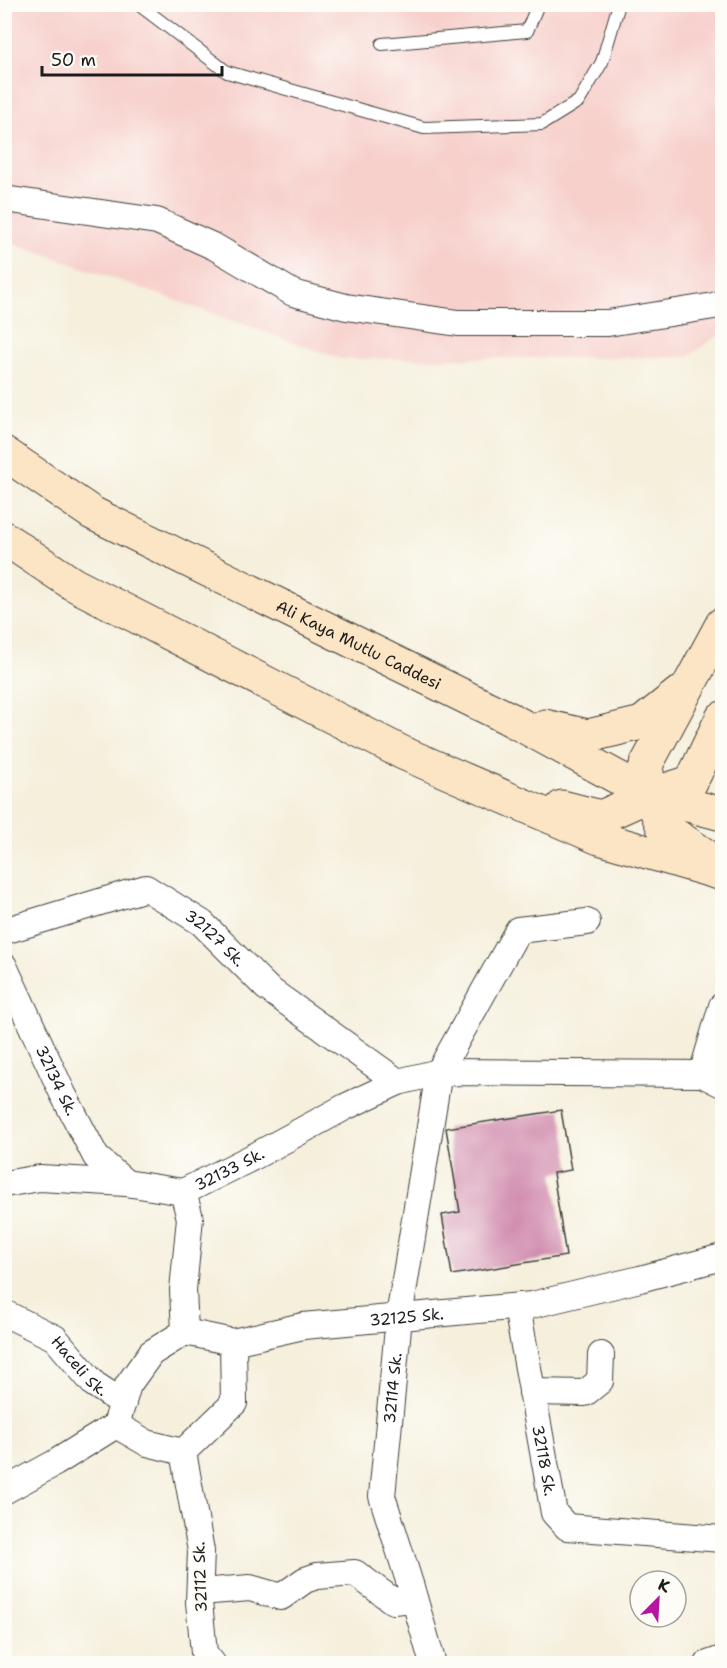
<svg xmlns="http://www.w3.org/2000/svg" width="727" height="1668" font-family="'Shantell Sans',sans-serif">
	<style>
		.built { fill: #f7d0cc }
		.building { fill: #d18daf }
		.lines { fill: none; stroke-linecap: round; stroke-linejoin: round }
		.lane-casing { stroke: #3d3c39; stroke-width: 14 }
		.street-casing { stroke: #3d3c39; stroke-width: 28 }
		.secondary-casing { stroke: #3d3c39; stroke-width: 35 }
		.lane { stroke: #fff; stroke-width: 12 }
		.street { stroke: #fff; stroke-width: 26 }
		.secondary { stroke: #fce5c4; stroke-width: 33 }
		.labels { text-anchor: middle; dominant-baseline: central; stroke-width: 5; stroke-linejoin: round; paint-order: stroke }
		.street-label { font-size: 16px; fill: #1c1c1c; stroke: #fdfcf7 }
	</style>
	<rect width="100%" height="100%" fill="#fdfcf7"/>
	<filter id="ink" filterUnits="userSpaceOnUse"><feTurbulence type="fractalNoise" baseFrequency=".0167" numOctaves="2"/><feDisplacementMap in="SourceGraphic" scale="12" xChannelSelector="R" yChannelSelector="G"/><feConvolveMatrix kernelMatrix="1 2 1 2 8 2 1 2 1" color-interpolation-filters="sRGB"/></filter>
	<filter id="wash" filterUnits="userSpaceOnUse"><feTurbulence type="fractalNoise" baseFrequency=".008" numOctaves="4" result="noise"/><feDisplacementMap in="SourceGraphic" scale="24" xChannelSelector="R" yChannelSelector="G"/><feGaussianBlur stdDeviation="1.35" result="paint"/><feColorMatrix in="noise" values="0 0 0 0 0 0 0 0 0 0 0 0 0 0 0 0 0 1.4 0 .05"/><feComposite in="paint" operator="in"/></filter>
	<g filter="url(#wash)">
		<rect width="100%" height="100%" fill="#f5efdc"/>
		<!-- built -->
		<polygon class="built" points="5,5 722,5 722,333 687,357 341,359 5,240"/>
		<g id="blocks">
			<!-- building -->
			<polygon class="building" points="561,1110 571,1170 553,1173 566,1256 452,1275 442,1215 460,1212 446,1128"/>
		</g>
	</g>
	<g filter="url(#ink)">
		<use href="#blocks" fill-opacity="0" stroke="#3d3c39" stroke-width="1.5"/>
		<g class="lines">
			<defs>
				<g id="lane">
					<polyline points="138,4 227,72 424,128 542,124 579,101 602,62 619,4"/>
					<polyline points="382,44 527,31 538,4"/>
				</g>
				<g id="street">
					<polyline points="4,199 157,221 215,247 293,293 346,307 458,323 608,323 714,306 722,303"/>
					<path id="s1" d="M4 931 146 888 202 923 267 988 398 1082"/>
					<path id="s2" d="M4 966 63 1094 96 1157 126 1183"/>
					<polyline points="702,1074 722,1006"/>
					<path id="s3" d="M4 1184 40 1178 126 1183 183 1192 255 1156 345 1107 398 1082 439 1072 702 1074 722 1084"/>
					<polyline points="183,1192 190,1218 183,1290 185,1332"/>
					<path id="s4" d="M517 1307 554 1513 567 1527 722 1539"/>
					<path id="s5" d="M4 1313 55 1338 94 1384 123 1403"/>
					<polyline points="532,1392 585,1393 600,1381 601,1355"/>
					<path id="s6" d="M116 1425 128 1385 151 1353 185 1332 233 1342 303 1326 532 1305 640 1279 722 1257"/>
					<polyline points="116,1425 147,1443 183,1452"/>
					<polyline points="4,1491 55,1463 116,1425"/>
					<polyline points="200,1592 250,1588 281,1597 305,1580 317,1576 355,1573 393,1601 414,1599"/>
					<polyline points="213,1664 204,1653 199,1602 201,1551 183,1452 234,1403 233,1342"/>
					<path id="s7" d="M433 1664 411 1587 382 1496 399 1317 439 1072 518 930 587 922"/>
					<polyline points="708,1664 722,1659"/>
				</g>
				<g id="secondary">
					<path id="s8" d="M4 453 92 513 508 718 650 795 722 814"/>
					<polyline points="4,538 73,584 403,753 599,838 722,874"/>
					<polyline points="545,726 588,736 642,723 678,694"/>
					<polyline points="562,807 601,817 650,795 691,782 722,718"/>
					<polyline points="714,861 663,827 650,795 646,765 722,624"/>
				</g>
			</defs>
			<!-- lane casing -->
			<use href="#lane" class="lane-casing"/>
			<!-- street casing -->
			<use href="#street" class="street-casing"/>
			<!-- secondary casing -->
			<use href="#secondary" class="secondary-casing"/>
			<!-- lane -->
			<use href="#lane" class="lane"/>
			<!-- street -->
			<use href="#street" class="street"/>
			<!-- secondary -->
			<use href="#secondary" class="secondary"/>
		</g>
	</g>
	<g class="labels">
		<!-- street labels -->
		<g class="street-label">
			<text stroke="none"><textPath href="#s8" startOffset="404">Ali Kaya Mutlu Caddesi</textPath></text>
			<text stroke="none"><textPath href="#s1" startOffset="234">32127 Sk.</textPath></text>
			<text stroke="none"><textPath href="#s2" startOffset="126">32134 Sk.</textPath></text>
			<text stroke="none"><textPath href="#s3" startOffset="232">32133 Sk.</textPath></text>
			<text stroke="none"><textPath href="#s6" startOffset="346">32125 Sk.</textPath></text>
			<text stroke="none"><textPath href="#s5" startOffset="94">Haceli Sk.</textPath></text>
			<text stroke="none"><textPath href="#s7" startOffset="284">32114 Sk.</textPath></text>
			<text stroke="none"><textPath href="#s4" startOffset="156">32118 Sk.</textPath></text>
			<text transform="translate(200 1577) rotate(-92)">32112 Sk.</text>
		</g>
	</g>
	<!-- margin -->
	<rect width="727" height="1668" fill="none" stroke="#fdfcf7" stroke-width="24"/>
	<!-- north arrow -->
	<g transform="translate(658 1599) rotate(24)"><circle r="28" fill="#fdfcf7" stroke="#a3a29f" stroke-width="1.5"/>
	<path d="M0-4.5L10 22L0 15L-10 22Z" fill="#b5179e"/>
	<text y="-9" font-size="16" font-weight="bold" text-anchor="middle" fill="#1c1c1c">K</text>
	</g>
	<!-- scale -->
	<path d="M42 66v9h180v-9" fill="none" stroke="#1c1c1c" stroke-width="3"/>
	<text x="51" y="66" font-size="18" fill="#1c1c1c" stroke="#fdfcf7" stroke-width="4.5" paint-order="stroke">50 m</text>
</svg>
